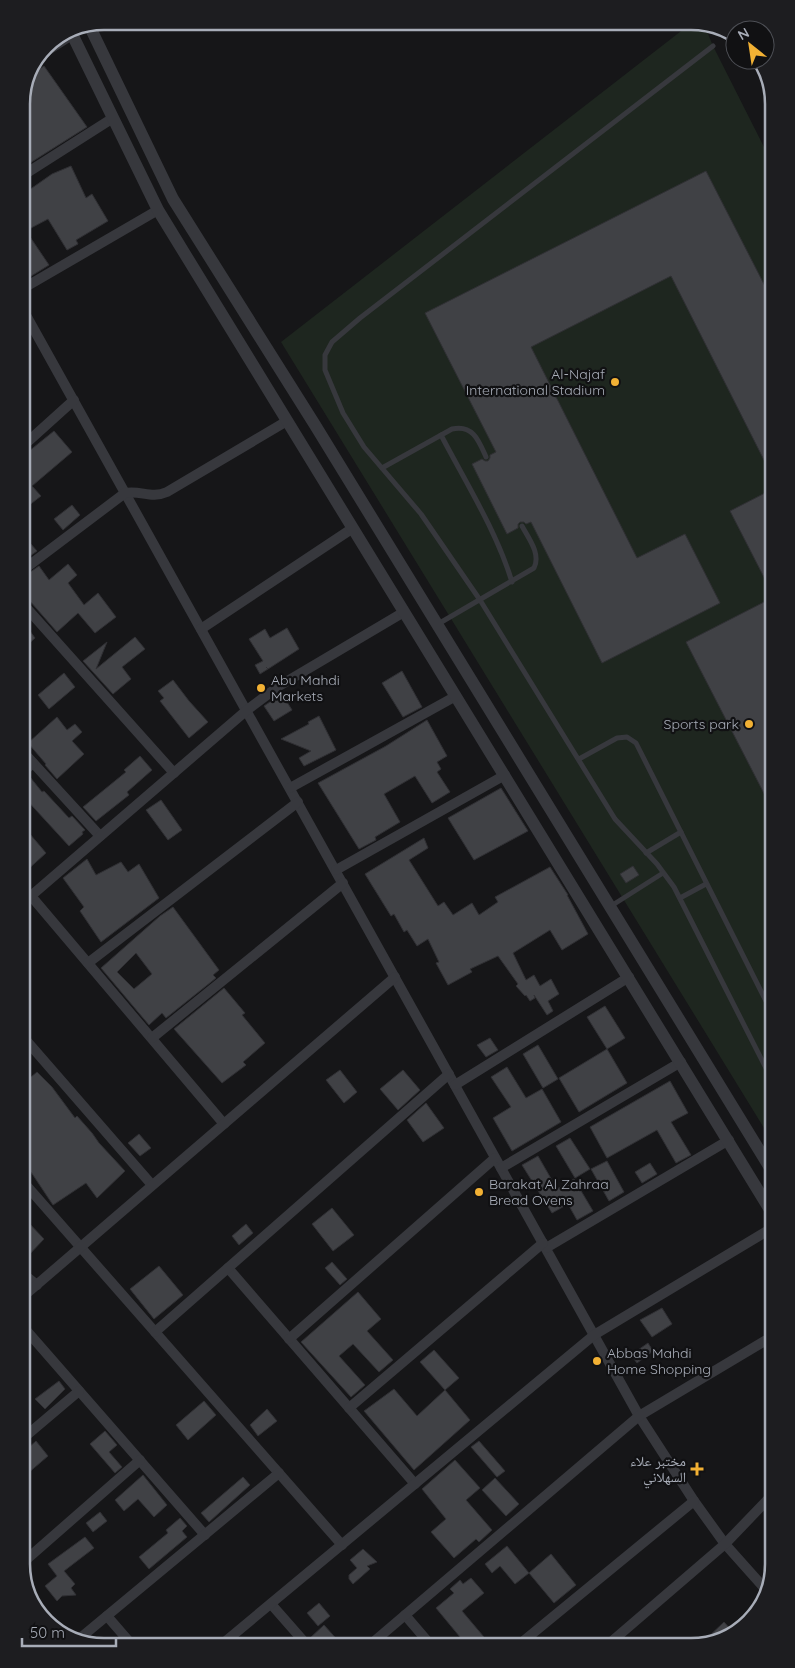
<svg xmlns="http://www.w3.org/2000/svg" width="795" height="1668" font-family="Quicksand,'Noto Naskh Arabic',sans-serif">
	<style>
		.green { fill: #1e261f }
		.building { fill: #404145; stroke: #303034; fill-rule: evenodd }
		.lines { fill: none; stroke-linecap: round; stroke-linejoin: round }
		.service { stroke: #37383d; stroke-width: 5 }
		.minor { stroke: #37383d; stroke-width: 10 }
		.tertiary { stroke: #37383d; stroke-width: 12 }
		.poi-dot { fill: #f2b134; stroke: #111113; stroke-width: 2 }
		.labels { text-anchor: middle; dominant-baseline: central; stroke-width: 4.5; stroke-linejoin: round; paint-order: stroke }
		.poi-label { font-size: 14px; fill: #a8adb8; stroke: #111113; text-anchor: end }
		.rim { fill: none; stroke: #a8adb8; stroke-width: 2.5 }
	</style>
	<rect width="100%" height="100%" fill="#161618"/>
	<!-- green -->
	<polygon class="green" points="694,21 704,24 713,46 768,155 772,1141 281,342"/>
	<!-- building -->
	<g class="building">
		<polygon points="44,66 87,127 22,168 21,98 32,74"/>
		<polygon points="71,166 86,198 92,194 108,221 76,240 78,244 67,250 48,219 31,228 22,211 22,195 52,174"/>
		<polygon points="706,171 769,294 769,470 671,276 531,347 637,558 685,534 720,603 602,663 531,522 526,524 524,522 520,522 518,524 518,528 507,534 472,464 482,459 485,461 488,461 490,458 490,455 496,452 425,313"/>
		<polygon points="22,225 49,265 28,278 22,268"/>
		<polygon points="54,431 72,452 32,486 41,496 23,510 23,456"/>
		<polygon points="769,491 769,510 770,589 730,511"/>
		<polygon points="72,505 80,515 63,530 54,519"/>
		<polygon points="23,535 37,551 23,561"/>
		<polygon points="68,564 77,575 68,583 84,605 98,593 116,617 95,633 78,613 57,632 23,593 23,577 39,566 49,580"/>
		<polygon points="770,599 771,807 686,642"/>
		<polygon points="24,623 35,638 24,648"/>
		<polygon points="287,628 299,649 268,669 266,667 268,669 260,674 255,665 263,661 249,639 265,629 270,638"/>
		<polygon points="135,637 145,649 122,667 131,679 113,694 83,661 107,642 96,669"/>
		<polygon points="402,671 422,707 403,717 382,683"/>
		<polygon points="64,673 75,687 49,709 38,695"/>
		<polygon points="173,680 189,701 208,722 189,738 160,701 164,698 158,691"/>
		<polygon points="282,694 292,710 274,721 264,706"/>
		<polygon points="319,716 336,750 304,766 299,758 311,751 281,739 309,724 308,722"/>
		<polygon points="57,717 67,730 75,724 82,732 72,741 84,754 57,779 45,765 46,764 28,743"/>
		<polygon points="427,720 447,756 437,762 441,769 437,772 450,792 432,803 415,776 384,794 400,822 375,837 376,840 359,849 318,783 386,746"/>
		<polygon points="140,756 152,770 127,792 129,795 96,821 83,807 126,772 124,770"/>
		<polygon points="30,777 42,792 44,791 69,818 72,816 85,830 82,832 83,834 69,846 24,797 24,781"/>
		<polygon points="501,788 528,831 474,860 448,818"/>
		<polygon points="161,800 182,830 168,840 146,810"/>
		<polygon points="24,827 46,853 25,872 24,840"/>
		<polygon points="424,838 428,848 409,860 438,906 444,902 453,915 472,903 479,915 498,902 495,897 550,867 568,895 567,895 588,934 562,950 550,930 513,953 526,980 534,975 540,986 551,979 559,994 548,1001 553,1011 547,1015 534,995 535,998 530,1001 526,995 525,996 516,986 518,984 498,956 470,969 472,972 448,985 436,963 439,962 428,939 417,946 407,930 404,932 394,914 391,916 365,874"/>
		<polygon points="87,859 96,875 121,862 128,872 139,864 159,898 101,942 80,911 84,907 63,878"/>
		<polygon points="633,866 639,875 626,883 620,874"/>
		<path d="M173 907 219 970 213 975 216 978 166 1018 162 1013 149 1025 101 968 160 916ZM136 953 152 974 134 989 117 972Z"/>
		<polygon points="224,988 245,1013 242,1015 265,1043 243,1062 246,1065 222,1083 174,1029"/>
		<polygon points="605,1006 625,1038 607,1049 587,1017"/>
		<polygon points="490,1038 498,1050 486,1057 477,1045"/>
		<polygon points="538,1045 558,1079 543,1088 523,1054"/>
		<polygon points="607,1049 627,1083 579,1112 559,1078"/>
		<polygon points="507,1067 526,1098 542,1089 561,1122 512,1151 493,1118 511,1107 491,1077"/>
		<polygon points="340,1070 357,1092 344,1103 326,1080"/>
		<polygon points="403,1070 420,1090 398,1110 380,1089"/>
		<polygon points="37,1072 52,1087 75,1118 77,1116 92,1133 99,1143 125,1171 97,1198 86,1183 53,1205 31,1172 26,1177 25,1082"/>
		<polygon points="670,1081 688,1113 671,1122 691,1155 676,1163 657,1130 607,1158 590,1127"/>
		<polygon points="426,1103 444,1128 423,1142 407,1120"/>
		<polygon points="139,1134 151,1148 140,1156 128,1143"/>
		<polygon points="570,1138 590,1169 575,1178 556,1146"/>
		<polygon points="538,1156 557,1189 574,1179 593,1211 577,1220 568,1204 552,1213 522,1165"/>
		<polygon points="607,1161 624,1192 609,1201 591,1169"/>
		<polygon points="650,1163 657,1174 642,1183 635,1172"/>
		<polygon points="332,1208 354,1235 333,1251 312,1224"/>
		<polygon points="26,1220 44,1239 26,1258"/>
		<polygon points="246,1224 253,1233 239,1245 232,1236"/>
		<polygon points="332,1262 347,1279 340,1285 325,1268"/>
		<polygon points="159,1266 183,1295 154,1319 130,1289"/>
		<polygon points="358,1292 381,1319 367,1331 393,1360 379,1372 353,1344 339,1356 365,1385 351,1397 301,1342"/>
		<polygon points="662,1308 672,1324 652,1337 640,1320"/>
		<polygon points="648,1343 653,1351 637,1363 631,1355"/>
		<polygon points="434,1350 459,1378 445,1390 420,1362"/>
		<polygon points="59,1381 65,1389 45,1409 35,1399"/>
		<polygon points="394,1389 417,1416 445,1390 470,1420 414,1470 364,1411"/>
		<polygon points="204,1401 216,1415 188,1440 176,1425"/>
		<polygon points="267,1409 277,1421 258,1436 250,1425"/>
		<polygon points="105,1431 117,1445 109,1452 122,1467 115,1473 90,1444"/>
		<polygon points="36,1441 48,1456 27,1474 27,1449"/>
		<polygon points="479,1441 505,1471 497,1477 471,1447"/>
		<polygon points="455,1460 480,1488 466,1500 492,1530 479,1542 476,1539 454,1558 431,1532 446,1519 422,1489"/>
		<polygon points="143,1475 167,1505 154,1517 138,1499 124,1511 115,1500"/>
		<polygon points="243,1477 250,1485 209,1522 201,1513"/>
		<polygon points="495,1478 519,1504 506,1516 482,1490"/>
		<polygon points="100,1512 107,1521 93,1532 86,1523"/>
		<polygon points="180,1518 187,1526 182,1531 187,1537 149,1569 139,1557 168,1533 166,1530"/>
		<polygon points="85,1537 94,1548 64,1571 75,1584 71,1588 76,1595 62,1596 57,1601 45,1586 57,1576 48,1564"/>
		<polygon points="507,1546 529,1573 515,1584 500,1566 492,1573 485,1564"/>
		<polygon points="363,1549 377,1562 367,1566 370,1569 353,1584 349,1579 349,1575 357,1568 350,1560"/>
		<polygon points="551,1554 576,1585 554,1603 529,1573"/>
		<polygon points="471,1578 484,1593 462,1611 489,1643 465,1643 436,1608 454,1593 450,1589 460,1580 463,1584"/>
		<polygon points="319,1603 330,1616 318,1626 307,1613"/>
		<polygon points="724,1622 733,1632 723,1641 704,1641"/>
		<polygon points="324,1625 341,1644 314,1645 310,1638"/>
	</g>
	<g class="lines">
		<!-- service -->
		<g class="service">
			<polyline points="713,46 360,318 332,342 325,355 325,370 343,413 364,447 421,514 480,600 615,819 657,864 674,887 772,1080"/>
			<path d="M441 435C466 483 496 530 512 582"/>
			<path d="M382 468 452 429C473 424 479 441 486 457"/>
			<path d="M438 624 534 568C541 554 529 539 522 526"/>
			<polyline points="579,759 617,738 627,737 636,743 771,1011"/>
			<polyline points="646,853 681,832"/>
			<polyline points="680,898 706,884"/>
			<polyline points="611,906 663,873"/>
		</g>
		<!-- minor -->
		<g class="minor">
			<polyline points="42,54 73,34"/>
			<polyline points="22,176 113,118"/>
			<polyline points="22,289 158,210"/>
			<polyline points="22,308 639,1416 694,1501 725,1544 766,1590"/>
			<polyline points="23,446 74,400"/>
			<path d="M23 570 125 493C141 490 151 499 167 492L287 421"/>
			<polyline points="23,604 174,773"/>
			<polyline points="201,629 353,528"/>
			<polyline points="24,753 100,836"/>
			<polyline points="24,771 33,763"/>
			<polyline points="290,788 456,696"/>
			<polyline points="336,870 505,775"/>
			<polyline points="31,896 224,1124"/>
			<polyline points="25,901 247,710 279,686 404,612"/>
			<polyline points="88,963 298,802"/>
			<polyline points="152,1038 343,883"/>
			<polyline points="25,1039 152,1185"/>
			<polyline points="455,1085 629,977"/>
			<polyline points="501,1168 681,1062"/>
			<polyline points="26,1185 342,1545"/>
			<polyline points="546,1248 729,1140"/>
			<polyline points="228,1268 415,1484"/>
			<polyline points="26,1276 37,1285"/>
			<polyline points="26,1294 395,977"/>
			<polyline points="26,1330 205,1535"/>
			<polyline points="155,1332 449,1074"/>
			<polyline points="289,1339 495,1158"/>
			<polyline points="349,1408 543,1243"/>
			<polyline points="27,1435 79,1391"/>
			<polyline points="27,1559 140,1460"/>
			<polyline points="271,1604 307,1645"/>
			<polyline points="405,1615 429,1643"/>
			<polyline points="107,1616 133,1646"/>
			<polyline points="79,1639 279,1473"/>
			<polyline points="611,1642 725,1544 773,1494"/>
			<polyline points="521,1643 694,1501"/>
			<polyline points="371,1644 639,1416 773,1336"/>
			<polyline points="221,1645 594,1335 772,1228"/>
		</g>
		<!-- tertiary -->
		<g class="tertiary">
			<polyline points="90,27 173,199 315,425 772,1171"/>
			<polyline points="72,34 158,210 772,1213"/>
		</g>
	</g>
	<!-- markers -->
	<g class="poi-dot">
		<circle cx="615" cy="382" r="5"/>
		<circle cx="261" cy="688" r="5"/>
		<circle cx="749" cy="724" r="5"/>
		<circle cx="479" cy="1192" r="5"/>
		<circle cx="597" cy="1361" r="5"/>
		<path d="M694.5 1461.5h5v5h5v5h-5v5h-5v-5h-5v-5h5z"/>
	</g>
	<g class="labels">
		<!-- poi labels -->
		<g class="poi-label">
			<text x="605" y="374">Al-Najaf<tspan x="605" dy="16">International Stadium</tspan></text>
			<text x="271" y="680" text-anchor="start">Abu Mahdi<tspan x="271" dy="16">Markets</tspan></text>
			<text x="739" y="724">Sports park</text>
			<text x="489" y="1184" text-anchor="start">Barakat Al Zahraa<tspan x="489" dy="16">Bread Ovens</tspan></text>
			<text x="607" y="1353" text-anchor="start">Abbas Mahdi<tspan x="607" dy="16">Home Shopping</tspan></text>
			<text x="686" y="1461">مختبر علاء<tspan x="686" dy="16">السهلاني</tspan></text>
		</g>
	</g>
	<!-- crop -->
	<path d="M0 0H795V1668H0ZM104 30H691A74 74 0 0 1 765 104V1564A74 74 0 0 1 691 1638H104A74 74 0 0 1 30 1564V104A74 74 0 0 1 104 30Z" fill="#1d1d20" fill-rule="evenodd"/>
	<path class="rim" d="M104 30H691A74 74 0 0 1 765 104V1564A74 74 0 0 1 691 1638H104A74 74 0 0 1 30 1564V104A74 74 0 0 1 104 30Z"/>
	<!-- north arrow -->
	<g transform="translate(750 45) rotate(330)"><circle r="24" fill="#111113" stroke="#4d4f55"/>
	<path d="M0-4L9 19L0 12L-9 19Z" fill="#f2b134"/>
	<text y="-8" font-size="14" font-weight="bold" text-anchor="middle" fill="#a8adb8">N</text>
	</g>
	<!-- scale -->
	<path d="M22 1638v8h94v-8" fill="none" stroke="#a8adb8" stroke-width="2.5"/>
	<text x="30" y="1638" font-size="15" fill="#a8adb8" stroke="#111113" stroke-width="4" paint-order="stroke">50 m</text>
</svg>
